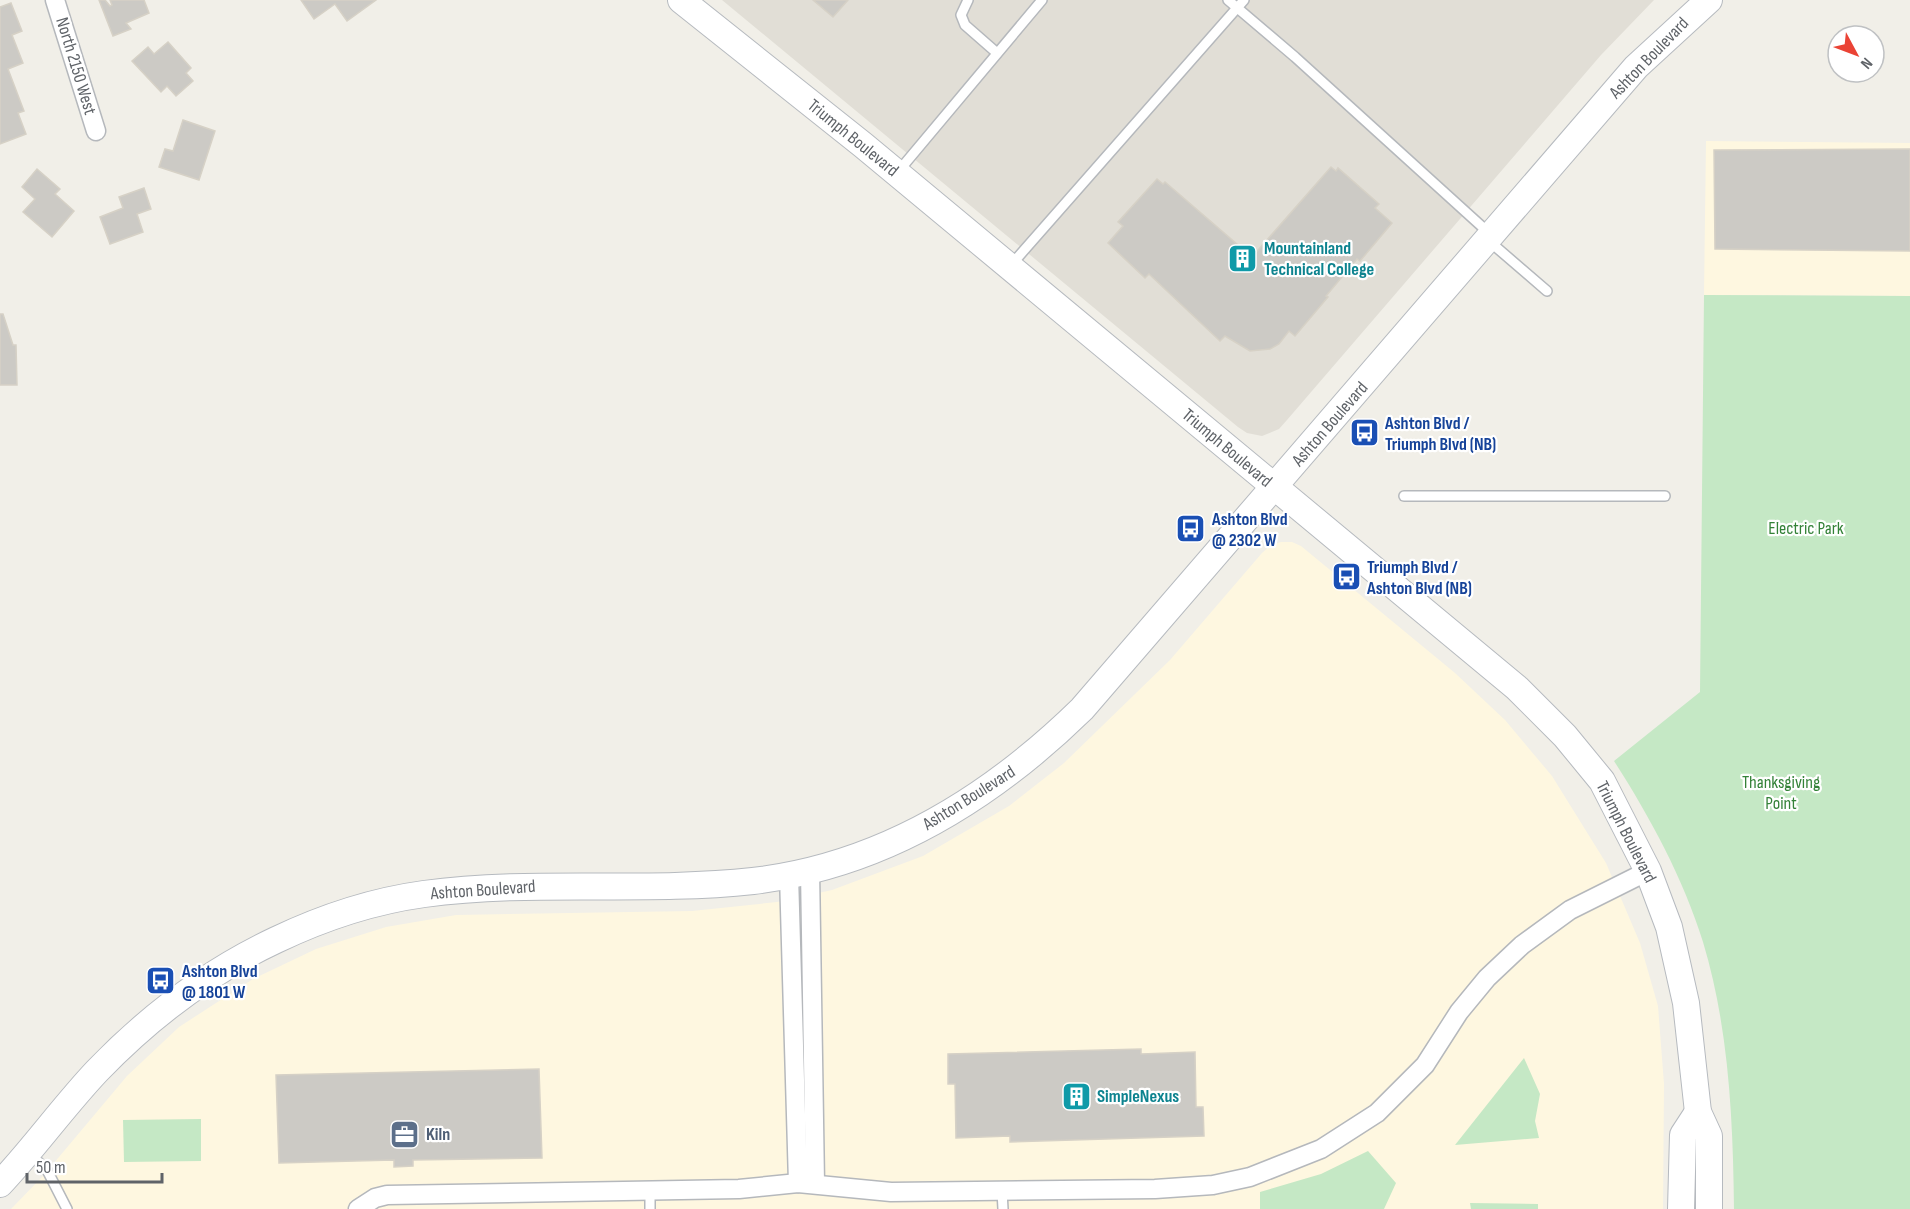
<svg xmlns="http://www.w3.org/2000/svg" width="1910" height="1209" font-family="'Sofia Sans Condensed',sans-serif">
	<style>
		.commercial { fill: #fef7e0 }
		.education { fill: #e1ded6 }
		.green { fill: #c5e8c5 }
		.building { fill: #cccac5; stroke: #d6d1c6; stroke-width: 1.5 }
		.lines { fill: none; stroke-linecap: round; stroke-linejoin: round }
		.lane-casing { stroke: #b5b8bc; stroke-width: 12 }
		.street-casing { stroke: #b5b8bc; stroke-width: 21 }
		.secondary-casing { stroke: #b6babf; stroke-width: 28 }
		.lane { stroke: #fff; stroke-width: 9 }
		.street { stroke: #fff; stroke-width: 18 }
		.secondary { stroke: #fff; stroke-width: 26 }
		.labels { text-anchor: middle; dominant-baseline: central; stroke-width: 4.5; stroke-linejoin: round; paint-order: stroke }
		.street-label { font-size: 18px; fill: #5f6368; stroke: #fff }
		.culture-label { font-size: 18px; font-weight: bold; fill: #0d838f; stroke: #fff; text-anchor: start }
		.transit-label { font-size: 18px; font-weight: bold; fill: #164399; stroke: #fff; text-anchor: start }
		.park-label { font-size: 18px; fill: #348238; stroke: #fff }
		.service-label { font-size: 18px; font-weight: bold; fill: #4e5e75; stroke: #fff; text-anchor: start }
	</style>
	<rect width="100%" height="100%" fill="#f1efe8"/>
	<!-- commercial -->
	<g class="commercial">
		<polygon points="1706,141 1910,143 1910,296 1704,295"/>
		<polygon points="1281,542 1292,542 1301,546 1455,673 1505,720 1552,776 1606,863 1640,943 1658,1006 1664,1084 1663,1209 11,1209 43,1176 127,1076 179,1027 253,979 316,949 386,927 456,915 692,911 777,902 832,890 923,856 1009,806 1064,763 1170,660 1262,553 1271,545"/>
	</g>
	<!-- education -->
	<polygon class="education" points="722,0 1654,0 1601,55 1287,420 1279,429 1262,436 1247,433 1238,427"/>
	<!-- green -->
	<g class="green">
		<path d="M1704 295 1910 296V1209H1734C1733 1120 1729 1028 1703 942 1683 878 1650 817 1614 761L1700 692Z"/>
		<polygon points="1524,1058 1540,1094 1535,1121 1539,1138 1455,1145"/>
		<polygon points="201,1119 201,1161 124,1162 123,1120"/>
		<polygon points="1368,1151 1396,1183 1384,1209 1260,1209 1260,1192 1321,1174"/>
		<polygon points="1470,1203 1538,1204 1538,1209 1471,1209"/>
	</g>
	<!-- building -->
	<g class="building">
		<polygon points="99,0 105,0 110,6 112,5 110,0 144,0 149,13 126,23 131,29 113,36"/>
		<polygon points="301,0 376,0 347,21 335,4 314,19"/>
		<polygon points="813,0 848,0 833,17"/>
		<polygon points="11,3 22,31 12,35 23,63 8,69 24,111 18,113 26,134 0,144 0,7"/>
		<polygon points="168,42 191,68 186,73 193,81 176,96 167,86 161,92 132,61 148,47 154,54"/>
		<polygon points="183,120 215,131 199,180 159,167 165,149 173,151"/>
		<polygon points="1910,149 1910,251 1715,249 1714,150"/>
		<polygon points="1331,167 1336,171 1338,168 1379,204 1375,208 1392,223 1360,261 1357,259 1326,296 1328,297 1295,336 1289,331 1279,344 1270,349 1250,351 1225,336 1220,341 1149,274 1145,278 1108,243 1123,226 1118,222 1157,179 1163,184 1165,182 1252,257"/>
		<polygon points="37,169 60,189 55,194 74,211 52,237 23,212 35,199 22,187"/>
		<polygon points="144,188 151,209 137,214 143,232 110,244 100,217 123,208 119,197"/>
		<polygon points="0,314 3,314 13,345 16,345 17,385 0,385"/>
		<polygon points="1141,1049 1141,1054 1195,1052 1196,1107 1203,1107 1204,1136 1010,1142 1010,1136 956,1138 955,1084 948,1084 948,1054"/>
		<polygon points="539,1069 542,1158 413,1160 413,1166 394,1167 394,1160 279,1163 276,1075"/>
	</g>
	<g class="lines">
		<defs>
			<g id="lane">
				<polyline points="968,0 961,15 965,25 997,53"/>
				<polyline points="1228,0 1295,57 1489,233"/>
				<polyline points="897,173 1042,0"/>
				<polyline points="1489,241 1547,291"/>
				<polyline points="1011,265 1244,0"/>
				<polyline points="1404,496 1665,496"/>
				<polyline points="29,1153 47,1170 67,1209"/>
				<polyline points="650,1191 650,1209"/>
				<polyline points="1002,1191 1003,1209"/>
			</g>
			<g id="street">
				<polyline points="55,0 96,131"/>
				<polyline points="810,870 815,1183"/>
				<polyline points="789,875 798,1183"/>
				<polyline points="358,1209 375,1198 387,1195 739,1189 798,1183 891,1192 1155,1189 1213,1185 1250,1177 1321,1149 1377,1113 1425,1065 1459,1012 1487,978 1522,945 1570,910 1648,871"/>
			</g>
			<g id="secondary">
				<polyline points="681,0 863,145 1517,688 1565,736 1602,781 1648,871 1669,927 1686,1003 1698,1112 1709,1136 1709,1209"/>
				<path d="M0 1184C34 1148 63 1107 97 1071 149 1017 208 972 276 940 322 918 373 901 424 894 533 879 643 893 753 881 882 866 991 798 1082 709L1636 67 1709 0"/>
				<polyline points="1681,1209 1683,1135 1698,1112"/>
			</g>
		</defs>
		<!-- lane casing -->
		<use href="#lane" class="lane-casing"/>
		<!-- street casing -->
		<use href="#street" class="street-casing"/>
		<!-- secondary casing -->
		<use href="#secondary" class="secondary-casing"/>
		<!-- lane -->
		<use href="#lane" class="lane"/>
		<!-- street -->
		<use href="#street" class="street"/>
		<!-- secondary -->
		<use href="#secondary" class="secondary"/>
	</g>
	<!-- icons -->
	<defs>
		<symbol id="building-square" viewBox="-11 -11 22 22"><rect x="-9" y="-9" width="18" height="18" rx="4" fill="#0f9aa8" stroke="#fff"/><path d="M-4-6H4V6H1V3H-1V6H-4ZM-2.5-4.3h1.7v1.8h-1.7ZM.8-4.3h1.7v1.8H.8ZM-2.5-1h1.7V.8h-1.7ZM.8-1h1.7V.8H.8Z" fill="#fff"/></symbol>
		<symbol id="bus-square" viewBox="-11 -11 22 22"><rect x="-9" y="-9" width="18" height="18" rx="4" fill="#1a4fb4" stroke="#fff"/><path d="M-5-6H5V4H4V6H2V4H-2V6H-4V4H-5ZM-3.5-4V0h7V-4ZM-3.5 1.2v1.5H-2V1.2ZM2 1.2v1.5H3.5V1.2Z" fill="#fff"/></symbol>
		<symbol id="office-square" viewBox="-11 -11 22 22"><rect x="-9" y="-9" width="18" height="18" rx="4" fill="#5c6f8a" stroke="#fff"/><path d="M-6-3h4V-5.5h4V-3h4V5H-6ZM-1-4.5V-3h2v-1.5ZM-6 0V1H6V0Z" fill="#fff"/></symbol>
	</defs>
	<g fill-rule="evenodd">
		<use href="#building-square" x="1226" y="242" width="33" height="33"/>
		<use href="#bus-square" x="1348" y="416" width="33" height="33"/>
		<use href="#bus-square" x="1174" y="512" width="33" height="33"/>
		<use href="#bus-square" x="1330" y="560" width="33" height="33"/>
		<use href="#bus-square" x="144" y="964" width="33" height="33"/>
		<use href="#building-square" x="1060" y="1080" width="33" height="33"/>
		<use href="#office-square" x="388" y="1118" width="33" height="33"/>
	</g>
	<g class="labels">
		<!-- street labels -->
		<g class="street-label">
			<text transform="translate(1649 58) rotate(-46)">Ashton Boulevard</text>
			<text transform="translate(76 66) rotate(73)">North 2150 West</text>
			<text transform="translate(853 138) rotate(39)">Triumph Boulevard</text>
			<text transform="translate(1330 424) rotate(-49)">Ashton Boulevard</text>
			<text transform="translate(1227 448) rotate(40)">Triumph Boulevard</text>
			<text transform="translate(969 798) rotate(-32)">Ashton Boulevard</text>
			<text transform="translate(1626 832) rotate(63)">Triumph Boulevard</text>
			<text transform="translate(483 890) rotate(-4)">Ashton Boulevard</text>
		</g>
		<!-- culture labels -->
		<g class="culture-label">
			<text x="1264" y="248">Mountainland<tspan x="1264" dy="21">Technical College</tspan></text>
			<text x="1097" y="1096">SimpleNexus</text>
		</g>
		<!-- transit labels -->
		<g class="transit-label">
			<text x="1385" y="423">Ashton Blvd /<tspan x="1385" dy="21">Triumph Blvd (NB)</tspan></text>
			<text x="1212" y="519">Ashton Blvd<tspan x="1212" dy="21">@ 2302 W</tspan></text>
			<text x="1367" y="567">Triumph Blvd /<tspan x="1367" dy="21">Ashton Blvd (NB)</tspan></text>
			<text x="182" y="971">Ashton Blvd<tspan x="182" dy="21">@ 1801 W</tspan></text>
		</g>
		<!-- park labels -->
		<g class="park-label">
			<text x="1806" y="528">Electric Park</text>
			<text x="1781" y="782">Thanksgiving<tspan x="1781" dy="21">Point</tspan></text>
		</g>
		<!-- service labels -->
		<g class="service-label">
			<text x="426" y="1134">Kiln</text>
		</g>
	</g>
	<!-- north arrow -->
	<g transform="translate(1856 54) rotate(131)"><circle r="28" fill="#ffffff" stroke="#bfc1c3" stroke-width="1.5"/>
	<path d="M0-4.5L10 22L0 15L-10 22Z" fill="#ea4335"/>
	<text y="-9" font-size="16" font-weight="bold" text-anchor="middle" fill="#5f6368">N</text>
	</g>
	<!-- scale -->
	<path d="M27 1173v9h135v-9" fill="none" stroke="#5f6368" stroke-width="3"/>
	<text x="36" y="1173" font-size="18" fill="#5f6368" stroke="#ffffff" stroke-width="4.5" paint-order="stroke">50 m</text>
</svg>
